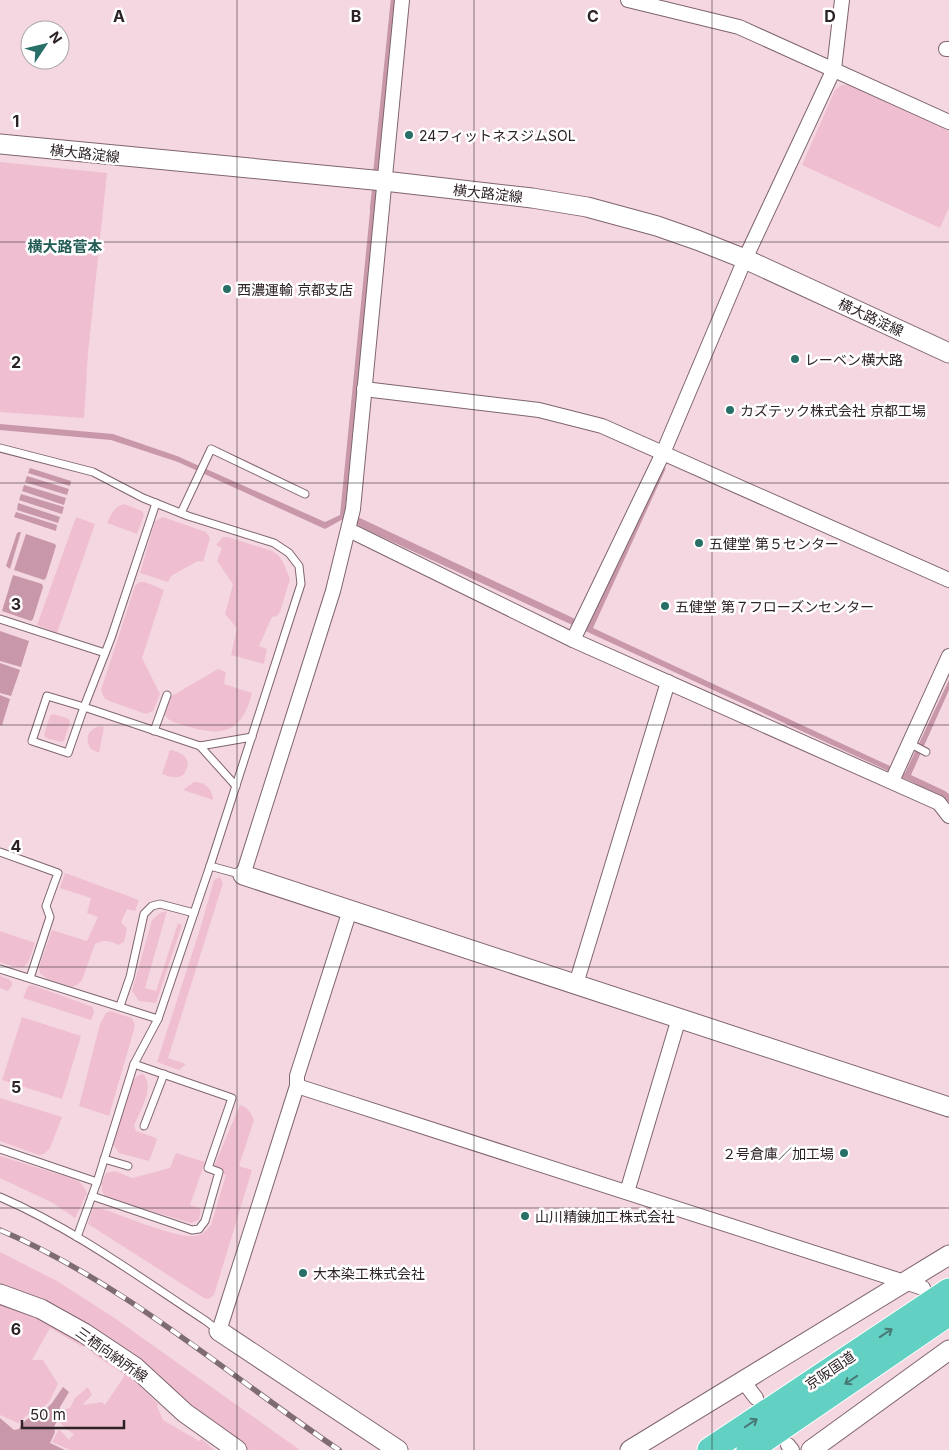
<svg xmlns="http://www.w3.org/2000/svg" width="949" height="1450" font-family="Inter,'Noto Sans JP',sans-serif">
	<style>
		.green { fill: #efbfd1 }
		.water { fill: #c897aa }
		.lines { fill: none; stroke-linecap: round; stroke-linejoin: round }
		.stream { stroke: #c897aa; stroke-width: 4.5 }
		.lane-casing { stroke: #7f656f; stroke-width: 9 }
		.street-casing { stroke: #7f656f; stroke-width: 16 }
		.secondary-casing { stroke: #7f656f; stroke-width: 21 }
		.highway-casing { stroke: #fff; stroke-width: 27 }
		.lane { stroke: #fff; stroke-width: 7 }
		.street { stroke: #fff; stroke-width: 14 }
		.secondary { stroke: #fff; stroke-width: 19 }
		.highway { stroke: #62d0c2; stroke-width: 25 }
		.rail-casing { stroke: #7f6c73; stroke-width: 5.5 }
		.rail { stroke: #fff; stroke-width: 4; stroke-dasharray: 11; stroke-linecap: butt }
		.oneway { stroke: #487974 }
		.grid { fill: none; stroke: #2d2226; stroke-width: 1; stroke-opacity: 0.55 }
		.poi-dot { fill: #276f67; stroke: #fff; stroke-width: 2 }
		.labels { text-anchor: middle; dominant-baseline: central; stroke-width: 5; stroke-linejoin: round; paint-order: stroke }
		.poi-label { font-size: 14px; fill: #2d2226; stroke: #fff; text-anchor: start }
		.street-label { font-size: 14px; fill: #2d2226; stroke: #fff }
		.neighbourhood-label { font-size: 15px; font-weight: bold; fill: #235c55; stroke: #fff }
		.grid-label { font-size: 16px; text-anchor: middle; font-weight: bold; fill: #2d2226; stroke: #fff; stroke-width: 5; stroke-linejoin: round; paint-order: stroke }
	</style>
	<rect width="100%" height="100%" fill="#f4d7e1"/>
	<!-- green -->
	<g class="green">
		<polygon points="842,85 849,85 949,131 949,207 940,228 802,165 835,90"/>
		<polygon points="0,162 107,173 88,353 84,418 0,412"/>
		<path d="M124 504 142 511 144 515 137 534 107 523C111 515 114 506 124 504Z"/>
		<polygon points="76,517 95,524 57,633 37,625"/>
		<polygon points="163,517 206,532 210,538 203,562 198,561 171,576 168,582 140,573 155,521"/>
		<polygon points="223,537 228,537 272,551 278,555 283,562 290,579 280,612 277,616 272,617 259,646 267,649 264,664 231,655 237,628 225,614 233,584 217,561 222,548 216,545"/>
		<polygon points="140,582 145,582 164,590 142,658 160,694 153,711 146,714 109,701 104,698 101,690 135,586"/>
		<path d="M218 669 226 672 224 684 252 693C243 729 226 738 190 727 183 725 175 723 168 719L165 715V707L170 697Z"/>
		<polygon points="53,714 69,719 70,722 64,741 61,742 46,738 44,735 50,716"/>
		<path d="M100 726 104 727 99 753 91 749C84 739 88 729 100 726Z"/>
		<path d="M170 750C181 752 192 758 186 770 185 773 184 775 181 776 175 779 168 776 162 774Z"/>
		<path d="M194 782C205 781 213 790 213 800L183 790Z"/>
		<path d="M65 873 139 900 135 911 127 909 121 922 127 929 124 942 118 945C110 941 104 939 95 944L82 980 77 985 71 987 47 979 40 973 39 967 52 930 87 941 98 917 87 913 91 898 60 888Z"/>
		<polygon points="220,877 223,883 168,1058 186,1064 179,1070 157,1062 200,929 214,880"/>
		<polygon points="167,911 145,988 156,991 178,923 182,925 156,1003 139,1001 132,991 152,920 160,913"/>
		<path d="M0 931 35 943C26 970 28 971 0 962Z"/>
		<polygon points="0,976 8,979 12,982 12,986 8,991 0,988"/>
		<polygon points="32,985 93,1007 94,1013 91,1020 23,998 28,986"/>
		<polygon points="110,1011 132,1018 135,1026 109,1116 79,1106 100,1024 106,1013"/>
		<polygon points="22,1017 81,1036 62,1099 2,1080"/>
		<path d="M143 1074C156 1087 139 1112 134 1126L136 1131 156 1138 157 1140 149 1161 119 1153 112 1143 131 1082 139 1075Z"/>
		<polygon points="0,1098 62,1117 50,1148 44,1154 39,1155 0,1141"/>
		<path d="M240 1105C248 1107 251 1113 254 1120L239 1166 252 1170 214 1295 208 1299 204 1298 88 1224 92 1210 94 1208H100C119 1214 177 1239 195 1236 202 1235 207 1230 211 1225L226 1175 212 1171Z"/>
		<path d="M176 1153 205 1162 190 1205 199 1208 201 1211 199 1220 191 1223 107 1198C98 1189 102 1183 106 1173L115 1171 132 1178 170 1168Z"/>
		<path d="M0 1156 74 1179C81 1182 84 1186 87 1193L75 1218 53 1203 0 1178Z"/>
		<polygon points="0,1252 57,1281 113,1317 300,1450 249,1450 183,1403 0,1288"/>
		<polygon points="0,1302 42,1318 86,1340 83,1347 50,1328 32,1360 43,1360 58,1384 49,1402 40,1410 31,1412 18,1423 0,1415"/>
		<polygon points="97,1348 138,1378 135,1381 158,1404 157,1406 163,1420 199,1441 202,1439 214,1450 70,1450 52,1442 59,1429 69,1440 74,1434 66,1429 59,1421 62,1416 62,1410 70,1408 75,1398 88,1387 92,1395 82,1405 102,1402 105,1405 125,1375 92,1353"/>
	</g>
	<!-- water -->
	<g class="water">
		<polygon points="371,202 375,207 345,511 588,625 660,470 666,468 593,628 905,773 949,680 949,690 911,775 945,791 949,794 949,802 912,782 369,531 345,518 325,529 178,462 111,440 0,430 0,424 113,434 177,456 325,522 340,515"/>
		<polygon points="30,468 71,481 70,486 28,473"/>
		<polygon points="27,476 69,489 67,495 25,482"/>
		<polygon points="24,485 66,498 64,505 22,491"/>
		<polygon points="21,494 64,507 62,514 19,500"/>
		<polygon points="18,503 60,517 58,523 17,510"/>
		<polygon points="16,512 57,525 56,531 14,517"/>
		<polygon points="19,532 21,532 10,569 6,566 17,533"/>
		<polygon points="26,534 55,544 56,546 46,578 44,580 14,570"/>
		<polygon points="13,575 42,584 43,587 33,619 31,621 2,611"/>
		<polygon points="0,631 29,641 21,667 0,661"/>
		<polygon points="0,663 20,670 11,696 0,693"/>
		<polygon points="0,695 10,699 2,725 0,725"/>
		<path d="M63 1387 69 1392 60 1407 57 1421 54 1427 55 1432 50 1443 65 1450H0V1418L14 1430 19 1429C24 1420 31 1415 41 1414L52 1403Z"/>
	</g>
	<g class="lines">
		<!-- stream -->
		<g class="stream">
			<polyline points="375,176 393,0"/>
			<polyline points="372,209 375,184"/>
		</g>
		<defs>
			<g id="lane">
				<polyline points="0,448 93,472 143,498 188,516 274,543 289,553 299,566 301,584 210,866"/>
				<polyline points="156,503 111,638 84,707 200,746 236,786"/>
				<polyline points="181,513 211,449 305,494"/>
				<polyline points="0,619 105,653"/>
				<polygon points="47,696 84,707 68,753 32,741"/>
				<polyline points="154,731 167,695"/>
				<polyline points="909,743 926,752"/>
				<polyline points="200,746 252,737"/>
				<polyline points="0,852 58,873 46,906 50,917 30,978"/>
				<polyline points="0,969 158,1019"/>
				<polyline points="120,1006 130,977 144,914 152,906 160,904 194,913"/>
				<polyline points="144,1126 164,1074"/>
				<polyline points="0,1149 97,1182"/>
				<polyline points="104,1159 128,1166"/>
				<polyline points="92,1196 192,1230 199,1229 205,1221 219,1172 208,1168 232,1098 134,1064"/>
				<path d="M0 1197C74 1229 139 1277 206 1321L219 1331"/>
				<polyline points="77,1237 97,1182 134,1064 158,1019 210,866 243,875"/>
			</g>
			<g id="street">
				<polyline points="628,0 739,27 949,122"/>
				<polyline points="946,49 949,49"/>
				<polyline points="364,389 539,410 602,426 949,580"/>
				<polyline points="349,530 573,640 939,803 949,816"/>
				<polyline points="573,640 663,453 745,259 834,69 842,0"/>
				<polyline points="892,781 949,656"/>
				<polyline points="243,875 333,591 353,509 402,0"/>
				<polyline points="576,984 668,682"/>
				<polyline points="297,1086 923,1288"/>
				<polyline points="627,1192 679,1018"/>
				<polyline points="219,1331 297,1086 297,1076 350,910"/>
				<polyline points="743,1381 756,1398"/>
				<polyline points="788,1445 792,1450"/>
			</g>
			<g id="secondary">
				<polyline points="0,144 384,181 532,198 587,207 657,226 697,240 745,259 949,353"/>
				<polyline points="243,875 949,1107"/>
				<polyline points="0,1294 41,1309 84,1333 135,1367 185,1413 237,1450"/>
				<polyline points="219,1331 398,1450"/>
				<polyline points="630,1450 949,1255"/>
				<polyline points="811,1450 949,1350"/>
			</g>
			<g id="highway">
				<polyline points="710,1450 949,1291"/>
				<polyline points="749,1450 949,1313"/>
			</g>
		</defs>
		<!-- lane casing -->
		<use href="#lane" class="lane-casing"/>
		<!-- street casing -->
		<use href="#street" class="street-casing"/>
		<!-- secondary casing -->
		<use href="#secondary" class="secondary-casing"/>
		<!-- highway casing -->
		<use href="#highway" class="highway-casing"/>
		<!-- lane -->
		<use href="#lane" class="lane"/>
		<!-- street -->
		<use href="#street" class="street"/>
		<!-- secondary -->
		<use href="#secondary" class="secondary"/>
		<!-- highway -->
		<use href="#highway" class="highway"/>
		<defs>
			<path id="rail" d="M0 1230C124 1283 228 1375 339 1450"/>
		</defs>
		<!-- rail casing -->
		<use href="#rail" class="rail-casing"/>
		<!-- rail -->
		<use href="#rail" class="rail"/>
	</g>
	<!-- one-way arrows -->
	<defs><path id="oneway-shaft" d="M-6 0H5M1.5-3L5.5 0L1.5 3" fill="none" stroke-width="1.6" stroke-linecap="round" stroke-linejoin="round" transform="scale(1.25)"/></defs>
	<g class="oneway">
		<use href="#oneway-shaft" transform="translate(886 1333) rotate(-34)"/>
		<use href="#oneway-shaft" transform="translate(851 1380) rotate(146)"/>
		<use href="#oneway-shaft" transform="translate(751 1423) rotate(-34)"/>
	</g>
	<!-- grid -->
	<path class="grid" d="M237 0V1450M474 0V1450M712 0V1450M0 242H949M0 483H949M0 725H949M0 967H949M0 1208H949"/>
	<!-- markers -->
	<g class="poi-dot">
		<circle cx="409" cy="135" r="5"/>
		<circle cx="227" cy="289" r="5"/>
		<circle cx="795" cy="359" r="5"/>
		<circle cx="730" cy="410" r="5"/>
		<circle cx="699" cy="543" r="5"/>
		<circle cx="665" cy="606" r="5"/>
		<circle cx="844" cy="1153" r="5"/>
		<circle cx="525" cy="1216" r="5"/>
		<circle cx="303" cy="1273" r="5"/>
	</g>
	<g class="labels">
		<!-- poi labels -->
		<g class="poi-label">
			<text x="419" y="135">24フィットネスジムSOL</text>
			<text x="237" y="289">西濃運輸 京都支店</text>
			<text x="805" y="359">レーベン横大路</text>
			<text x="740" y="410">カズテック株式会社 京都工場</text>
			<text x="709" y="543">五健堂 第５センター</text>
			<text x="675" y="606">五健堂 第７フローズンセンター</text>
			<text x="834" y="1153" text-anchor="end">２号倉庫／加工場</text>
			<text x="535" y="1216">山川精錬加工株式会社</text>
			<text x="313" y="1273">大本染工株式会社</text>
		</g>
		<!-- street labels -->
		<g class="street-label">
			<text transform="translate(85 153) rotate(6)">横大路淀線</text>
			<text transform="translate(488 193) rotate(6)">横大路淀線</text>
			<text transform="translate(871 317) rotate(25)">横大路淀線</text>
			<text transform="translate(112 1354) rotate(35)">三栖向納所線</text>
			<text transform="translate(830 1370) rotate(-34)">京阪国道</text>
		</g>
		<!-- neighbourhood labels -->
		<g class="neighbourhood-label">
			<text x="65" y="246">横大路菅本</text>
		</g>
	</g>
	<g class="grid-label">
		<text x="119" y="22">A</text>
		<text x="356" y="22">B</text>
		<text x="593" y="22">C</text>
		<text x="830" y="22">D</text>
		<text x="16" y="127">1</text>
		<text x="16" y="368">2</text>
		<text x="16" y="610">3</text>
		<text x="16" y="852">4</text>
		<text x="16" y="1093">5</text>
		<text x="16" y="1335">6</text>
	</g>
	<!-- north arrow -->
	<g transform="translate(45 45) rotate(55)"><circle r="24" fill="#ffffff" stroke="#aba7a8"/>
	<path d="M0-4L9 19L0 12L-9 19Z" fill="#276f67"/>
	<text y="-8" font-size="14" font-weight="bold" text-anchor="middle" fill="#2d2226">N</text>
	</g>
	<!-- scale -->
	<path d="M22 1420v8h102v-8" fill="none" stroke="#2d2226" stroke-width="2.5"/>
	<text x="30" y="1420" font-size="15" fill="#2d2226" stroke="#ffffff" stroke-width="4" paint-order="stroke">50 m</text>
</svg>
